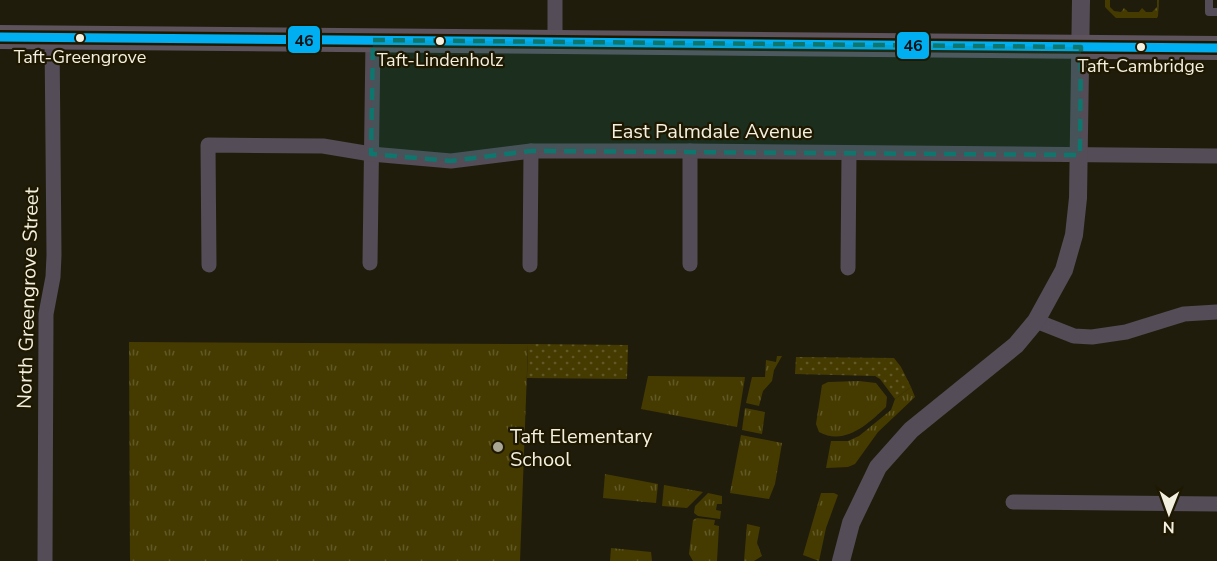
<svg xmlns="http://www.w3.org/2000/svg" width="1217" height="561" font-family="'Nunito Sans',sans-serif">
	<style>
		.grass { fill: url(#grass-tufts) }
		.park { fill: url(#park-dots) }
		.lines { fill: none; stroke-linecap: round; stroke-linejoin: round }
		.service { stroke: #544c56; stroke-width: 8 }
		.minor { stroke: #544c56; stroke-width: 15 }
		.tertiary { stroke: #544c56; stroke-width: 18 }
		.primary { stroke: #5c535d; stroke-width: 24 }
		.bus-1-casing { stroke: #1e1800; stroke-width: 14 }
		.bus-1 { stroke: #00aff2; stroke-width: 9 }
		.marked { fill: #0f766e; fill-opacity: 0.2; stroke: #0f766e; stroke-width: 4.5; stroke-dasharray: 12 8; stroke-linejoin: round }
		.bus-dot { fill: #f4f0df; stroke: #1e1800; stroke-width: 2 }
		.poi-dot { fill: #aaa695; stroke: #1e1800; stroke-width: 2 }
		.labels { text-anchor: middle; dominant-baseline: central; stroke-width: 4.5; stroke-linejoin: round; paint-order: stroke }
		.bus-label { font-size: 18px; fill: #f4f0df; stroke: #1e1800 }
		.street-label { font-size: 20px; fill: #f4f0df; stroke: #1e1800 }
		.poi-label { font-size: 20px; fill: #f4f0df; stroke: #1e1800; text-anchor: start }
		.line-badge { stroke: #1e1800; stroke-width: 2 }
		.pale-badge-label { font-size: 16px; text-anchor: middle; font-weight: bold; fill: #111 }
	</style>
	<defs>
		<pattern id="grass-tufts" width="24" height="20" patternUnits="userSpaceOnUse" patternTransform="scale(1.5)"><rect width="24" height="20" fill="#453b01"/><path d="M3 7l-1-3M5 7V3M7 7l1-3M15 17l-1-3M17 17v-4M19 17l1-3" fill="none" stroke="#605826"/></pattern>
		<pattern id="park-dots" width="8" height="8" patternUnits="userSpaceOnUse" patternTransform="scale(1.5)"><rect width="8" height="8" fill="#453b01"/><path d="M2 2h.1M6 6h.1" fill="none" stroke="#605826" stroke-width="1.8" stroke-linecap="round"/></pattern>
	</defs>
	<rect width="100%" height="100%" fill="#201c0b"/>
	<!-- grass -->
	<g class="grass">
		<polygon points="1105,0 1110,0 1110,7 1114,11 1121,12 1124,8 1128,12 1139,12 1142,8 1146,12 1152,12 1157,7 1157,0 1159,0 1158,16 1157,18 1116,18 1105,7"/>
		<polygon points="129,342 528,344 520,561 130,561"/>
		<polygon points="777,356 782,356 774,370 772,381 763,391 759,406 746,403 752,377 765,377 766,360 776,362"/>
		<polygon points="648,376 745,377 737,427 641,409"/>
		<path d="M859 381 876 383 887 397 886 407C868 424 845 446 819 432L816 424 822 385 828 382Z"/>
		<polygon points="911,387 915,397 878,432 855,464 848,467 826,468 831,441 848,441 859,436 891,410 895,399"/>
		<polygon points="745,408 765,412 762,434 742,430"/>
		<polygon points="741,435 782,443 775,484 769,499 730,493"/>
		<polygon points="605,474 658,484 656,503 603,498"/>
		<polygon points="664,485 703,492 687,508 662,506"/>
		<polygon points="708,493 722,496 722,504 717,504 716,510 721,511 720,519 698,516 694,513 695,506"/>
		<polygon points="821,493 834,493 838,495 826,528 819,561 803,555"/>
		<polygon points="697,518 715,520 714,525 719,526 717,561 693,561 689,554 693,520"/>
		<polygon points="747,524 760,527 757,543 762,556 754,561 741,561 744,561"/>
		<polygon points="611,548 651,552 652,561 610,561"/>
	</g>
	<!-- park -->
	<g class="park">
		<polygon points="528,344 628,345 627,379 527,378"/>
		<polygon points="796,357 894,358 901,367 911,387 895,399 880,379 875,376 795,374"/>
	</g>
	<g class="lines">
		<!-- service -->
		<polyline class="service" points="1209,0 1209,12 1217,12"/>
		<!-- minor -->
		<g class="minor">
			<polyline points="555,42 555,0"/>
			<polyline points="370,263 373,40"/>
			<polyline points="690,264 690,151"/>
			<polyline points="209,265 208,145 323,146 371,154 451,161 531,151 690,151 1217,156"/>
			<polyline points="530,265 531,151"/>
			<polyline points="848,268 849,153"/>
			<polyline points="1036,321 1074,336 1092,337 1126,332 1184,314 1217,312"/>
			<polyline points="1013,502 1217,504"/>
			<polyline points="45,561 46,314 53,277 54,255 52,37"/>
		</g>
		<!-- tertiary -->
		<polyline class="tertiary" points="841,561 851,523 878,467 911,430 1016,345 1036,321 1064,270 1074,235 1078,198 1081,0"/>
		<!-- primary -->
		<polyline class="primary" points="0,37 1217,48"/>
		<defs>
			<polyline id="bus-1" points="0,37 1217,48"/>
		</defs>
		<!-- bus-1 casing -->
		<use href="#bus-1" class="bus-1-casing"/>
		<!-- bus-1 -->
		<use href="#bus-1" class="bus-1"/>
	</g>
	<!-- marked area -->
	<path class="marked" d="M373 40 1081 47 1080 155 531 151 451 161 371 154Z"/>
	<!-- markers -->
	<g class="bus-dot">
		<circle cx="80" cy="38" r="5"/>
		<circle cx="440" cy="41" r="5"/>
		<circle cx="1141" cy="47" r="5"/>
	</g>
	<circle class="poi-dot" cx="498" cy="447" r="6"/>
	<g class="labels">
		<!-- bus labels -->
		<g class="bus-label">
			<text x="80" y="57">Taft-Greengrove</text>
			<text x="440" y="60">Taft-Lindenholz</text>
			<text x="1141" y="66">Taft-Cambridge</text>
		</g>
		<!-- street labels -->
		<g class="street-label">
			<text x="712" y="131">East Palmdale Avenue</text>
			<text transform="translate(28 298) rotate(-88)">North Greengrove Street</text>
		</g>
		<!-- poi labels -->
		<g class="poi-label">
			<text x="510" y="436">Taft Elementary<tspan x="510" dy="23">School</tspan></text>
		</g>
	</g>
	<g class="line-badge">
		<rect x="287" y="25" width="34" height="29" rx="6" fill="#00aff2"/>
		<rect x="896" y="31" width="34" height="29" rx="6" fill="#00aff2"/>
	</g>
	<g class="pale-badge-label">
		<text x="304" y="46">46</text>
		<text x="913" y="51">46</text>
	</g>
	<!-- north arrow -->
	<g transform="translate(1169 513) rotate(181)" stroke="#1e1800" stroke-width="4.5" paint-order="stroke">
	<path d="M0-4.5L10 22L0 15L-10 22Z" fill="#f4f0df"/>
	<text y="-9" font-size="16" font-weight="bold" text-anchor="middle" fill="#f4f0df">N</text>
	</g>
</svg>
